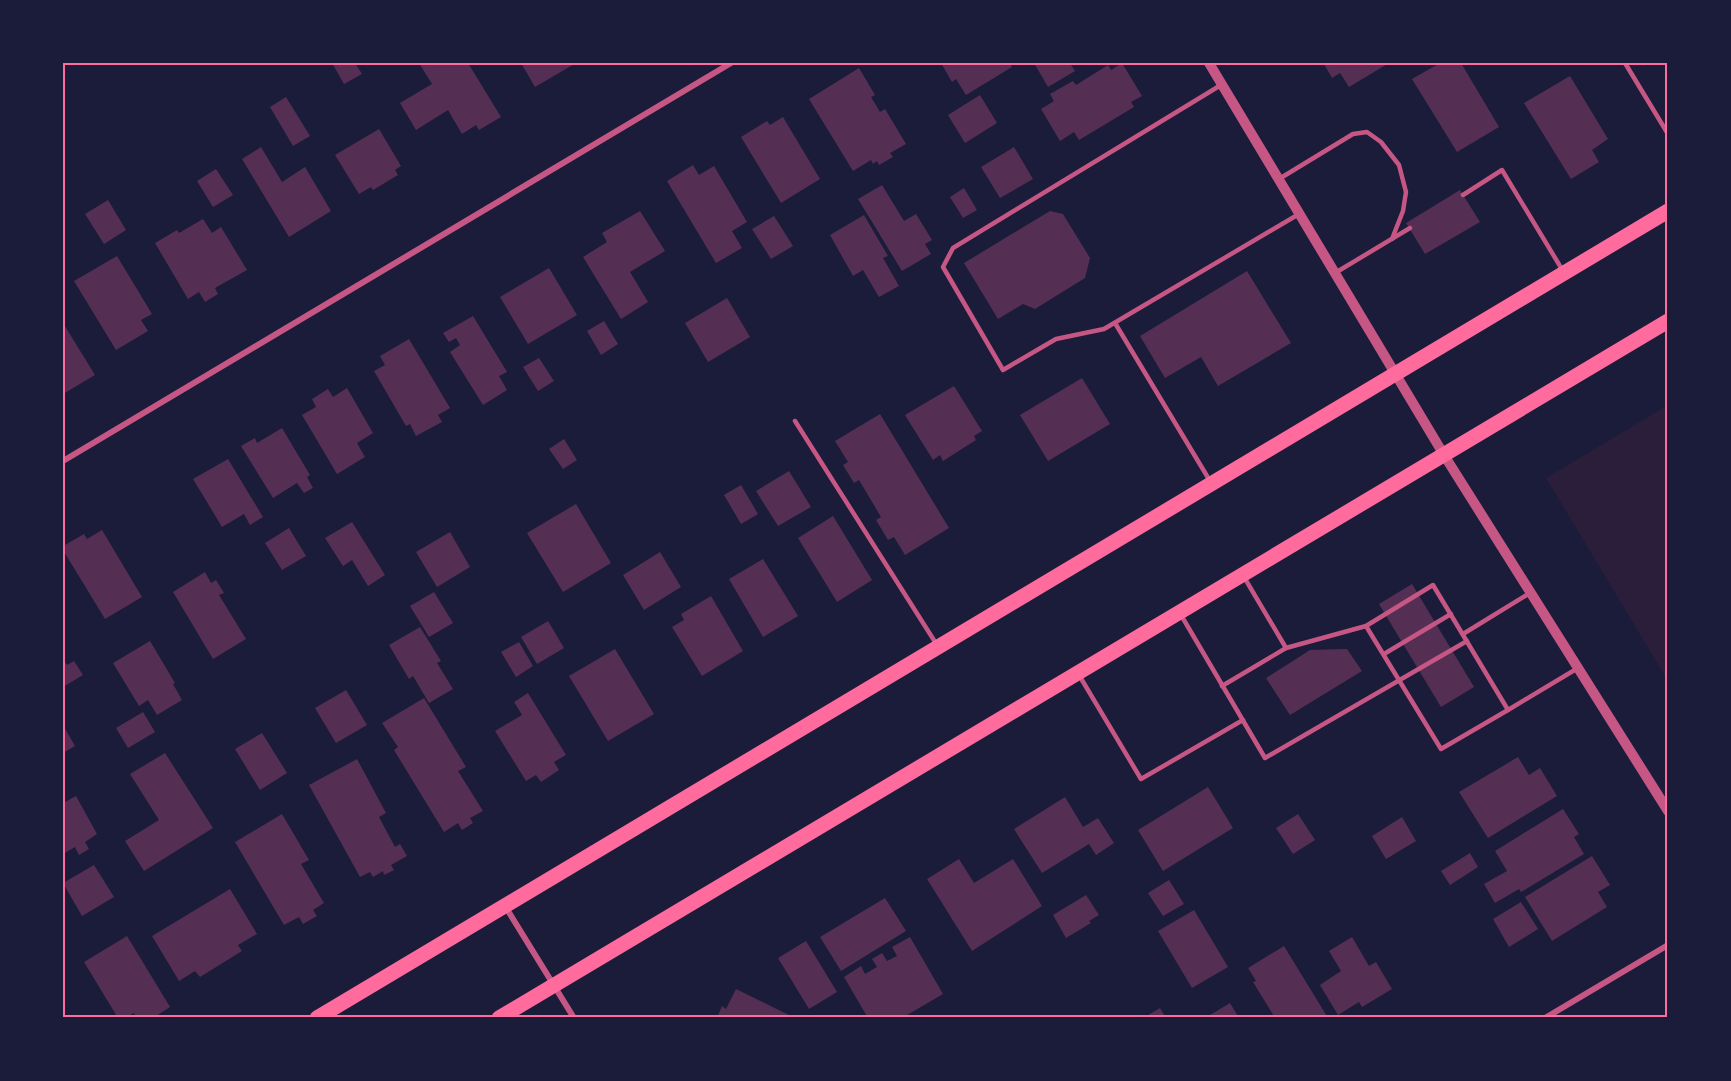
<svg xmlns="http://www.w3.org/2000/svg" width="1731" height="1081" font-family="Overpass,sans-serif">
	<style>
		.green { fill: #2a1e3b }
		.building { fill: #542f53 }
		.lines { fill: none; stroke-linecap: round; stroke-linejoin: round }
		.service { stroke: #c65784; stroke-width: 4.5 }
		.minor { stroke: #c65784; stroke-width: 6 }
		.tertiary { stroke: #c65784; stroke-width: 10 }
		.primary { stroke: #ff6b9d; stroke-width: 15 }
		.neatline { fill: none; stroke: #ff6b9d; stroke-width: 2 }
	</style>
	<rect width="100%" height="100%" fill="#1b1b3a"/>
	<!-- green -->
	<polygon class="green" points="1668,405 1668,681 1546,478"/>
	<!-- building -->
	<g class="building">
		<polygon points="332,63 355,63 362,74 344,84"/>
		<polygon points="419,63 468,63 501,117 479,130 476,125 462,134 448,110 416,130 400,103 432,84"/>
		<polygon points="521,63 576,63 535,87"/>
		<polygon points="941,63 1010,63 1012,67 966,95 956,79 952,82"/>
		<polygon points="1034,63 1070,63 1075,71 1048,87"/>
		<polygon points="1122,63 1142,96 1131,102 1134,107 1079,140 1074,132 1060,141 1041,109 1054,101 1050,94 1073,81 1076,85 1108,65 1111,70"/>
		<polygon points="1325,63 1389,63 1349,87 1340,73 1332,78 1324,64"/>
		<polygon points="1440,63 1461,63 1499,127 1457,152 1412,79"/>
		<polygon points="859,68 875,95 871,97 880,112 885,109 906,144 890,153 893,157 879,165 877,161 873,164 871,160 853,171 809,99"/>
		<polygon points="1570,76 1608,139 1592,150 1599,162 1571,179 1524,103"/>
		<polygon points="980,95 997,123 965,143 948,115"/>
		<polygon points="286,97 310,136 293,146 270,107"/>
		<polygon points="783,117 820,179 781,203 741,137 767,121 770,125"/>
		<polygon points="379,129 401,166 395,170 398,175 373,190 371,187 359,194 335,155"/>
		<polygon points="261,147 282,182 305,167 331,211 289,237 242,159"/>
		<polygon points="1014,147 1033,179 1000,198 981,167"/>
		<polygon points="693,165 699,175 714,166 747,222 732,231 742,248 716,263 667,181"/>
		<polygon points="216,169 233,195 213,207 197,181"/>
		<polygon points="882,185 904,221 916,214 932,240 925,244 931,254 902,271 858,199"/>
		<polygon points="964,188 977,210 963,218 950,197"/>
		<polygon points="1460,190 1480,222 1425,254 1406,223"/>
		<polygon points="108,200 126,230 104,244 85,214"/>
		<polygon points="640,211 665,251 630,272 648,302 621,319 583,257 607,242 602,233"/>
		<polygon points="1050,211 1063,214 1090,258 1085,278 1035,309 1023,304 998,319 964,263"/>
		<polygon points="864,215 888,256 883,258 899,286 879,297 863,270 853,276 830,235"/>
		<polygon points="774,216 793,246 771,259 752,229"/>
		<polygon points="203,219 212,233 221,227 247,270 215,288 218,294 205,302 199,292 188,299 155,243 177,230 179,233"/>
		<polygon points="117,256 152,314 141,320 148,331 116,350 74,281"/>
		<polygon points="549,268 577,315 528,344 500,297"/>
		<polygon points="1247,271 1291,343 1218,386 1201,357 1165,378 1140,336"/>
		<polygon points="727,298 750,337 708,362 685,323"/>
		<polygon points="473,316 507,372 499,376 507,390 483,405 450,352 460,345 456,338 449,342 443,333"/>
		<polygon points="604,321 618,344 601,355 587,331"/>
		<polygon points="63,323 95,375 63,394"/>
		<polygon points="409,339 450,408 438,415 442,422 416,436 410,424 406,426 374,371 385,365 380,356"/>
		<polygon points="539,358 554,381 538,391 523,367"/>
		<polygon points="1082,378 1110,424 1048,461 1020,415"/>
		<polygon points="954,386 982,431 974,436 976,440 943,461 940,455 933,460 905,415"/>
		<polygon points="347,388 373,433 357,443 365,457 337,474 302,415 316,407 312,399 328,389 333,397"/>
		<polygon points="880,414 949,528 905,555 894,537 888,540 876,520 881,517 859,480 854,483 843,465 848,462 835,441"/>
		<polygon points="282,428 310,475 307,477 313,488 304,493 297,483 273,498 241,446 255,438 257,443"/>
		<polygon points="564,439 577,460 563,469 549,449"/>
		<polygon points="228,459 263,517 250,525 244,514 222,527 193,479"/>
		<polygon points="789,471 811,507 778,526 756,491"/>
		<polygon points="741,485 758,514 741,524 724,495"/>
		<polygon points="576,504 611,563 563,592 527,533"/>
		<polygon points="833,516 872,580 837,602 798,538"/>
		<polygon points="352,522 385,575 368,586 352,560 343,566 325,538"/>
		<polygon points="289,528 306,556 282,570 265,543"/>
		<polygon points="102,530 142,597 105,619 63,550 63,546 84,534 87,539"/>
		<polygon points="450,532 470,567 437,587 416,552"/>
		<polygon points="660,552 681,587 644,610 623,575"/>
		<polygon points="763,559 798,616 763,637 729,579"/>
		<polygon points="205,572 211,583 216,580 224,593 219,595 246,639 213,659 173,592"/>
		<polygon points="1412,584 1474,687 1441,707 1379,604"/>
		<polygon points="434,592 453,623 429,637 410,606"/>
		<polygon points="711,596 743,651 702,676 672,627 684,620 681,614"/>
		<polygon points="548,621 564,648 537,664 521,637"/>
		<polygon points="420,627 441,661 437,663 453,689 429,703 413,676 409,679 389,645"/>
		<polygon points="150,641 175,683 173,684 182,700 157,715 148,700 139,706 113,663"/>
		<polygon points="519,642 533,666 516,677 501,652"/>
		<polygon points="615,649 654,714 608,741 569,676"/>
		<polygon points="1347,649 1362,671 1290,715 1266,678 1310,650"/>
		<polygon points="63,659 67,665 74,661 83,675 63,687"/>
		<polygon points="346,690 367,725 336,743 315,708"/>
		<polygon points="528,693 566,755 554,762 559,770 541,782 536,775 526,781 495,731 522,715 514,702"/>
		<polygon points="424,698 466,767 458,771 483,811 470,818 473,823 462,830 458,823 444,832 394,750 398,747 382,723"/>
		<polygon points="143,712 155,732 128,748 116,728"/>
		<polygon points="63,725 75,746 63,753"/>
		<polygon points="262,733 287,773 260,790 235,749"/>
		<polygon points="165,753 213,828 144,871 125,841 159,820 130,774"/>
		<polygon points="1518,757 1529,775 1540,768 1557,796 1488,838 1459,792"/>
		<polygon points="357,759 386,813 379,817 395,847 400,844 407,856 391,865 394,870 384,875 383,871 373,877 370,872 360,877 309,785"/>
		<polygon points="1208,787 1233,828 1163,871 1138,830"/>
		<polygon points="76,796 97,834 85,842 89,849 79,855 75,847 63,854 63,803"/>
		<polygon points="1065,797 1083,827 1098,818 1114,843 1096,855 1089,844 1042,873 1014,829"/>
		<polygon points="1563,809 1579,834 1574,837 1584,854 1521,892 1519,889 1495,903 1484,884 1507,871 1495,851"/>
		<polygon points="282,814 309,860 301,864 324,903 313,910 317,916 303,924 299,917 284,925 235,842"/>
		<polygon points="1298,814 1315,840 1293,854 1276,828"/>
		<polygon points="1402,817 1416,841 1386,859 1372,836"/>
		<polygon points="1470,853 1478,867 1450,885 1441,871"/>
		<polygon points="1592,856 1610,885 1598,892 1607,907 1552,941 1525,897"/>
		<polygon points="959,859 974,883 1013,859 1042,906 972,951 927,879"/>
		<polygon points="94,865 114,897 82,916 63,883"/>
		<polygon points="1169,880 1184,904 1163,916 1148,893"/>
		<polygon points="230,889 257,934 238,945 242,951 200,977 195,971 179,981 152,936"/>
		<polygon points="1086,895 1099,915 1089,921 1091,923 1066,938 1053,915"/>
		<polygon points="885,898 906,931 841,971 820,937"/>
		<polygon points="1521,902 1538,929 1509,947 1493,919"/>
		<polygon points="1194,910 1228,967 1192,988 1158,931"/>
		<polygon points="127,936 170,1007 153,1018 137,1018 134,1013 125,1018 118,1018 84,962"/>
		<polygon points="910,937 943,994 902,1018 868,1018 844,977 861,966 865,974 877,967 872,959 882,953 887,961 897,956 892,947"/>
		<polygon points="1352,937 1369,966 1376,962 1392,989 1362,1007 1359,1002 1338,1015 1320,985 1341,971 1329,951"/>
		<polygon points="806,941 837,992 809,1009 778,958"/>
		<polygon points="1284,946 1328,1018 1275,1018 1253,982 1256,981 1248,968"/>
		<polygon points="736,989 795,1018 717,1018 722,1006 726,1009"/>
		<polygon points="1230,1003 1239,1018 1205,1018"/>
		<polygon points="1160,1008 1166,1018 1143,1018"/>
	</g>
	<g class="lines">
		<!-- service -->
		<g class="service">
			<polyline points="1625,63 1668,134"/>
			<polyline points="1221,85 953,248 943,267 1003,370 1056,339 1104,329 1299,214"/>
			<polyline points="1279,179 1353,134 1367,132 1381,142 1399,165 1406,192 1403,211 1392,239"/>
			<polyline points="1463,195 1502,170 1563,271"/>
			<polyline points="1335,273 1410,228"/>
			<polyline points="1115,323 1210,481"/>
			<polyline points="795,421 937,645"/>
			<polyline points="1244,577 1286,648 1366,626 1433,585 1508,710 1578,668"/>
			<polyline points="1181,615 1265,758 1467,641"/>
			<polyline points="1366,626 1441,749 1508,710"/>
			<polyline points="1463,634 1530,593"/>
			<polyline points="1384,654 1451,614"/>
			<polyline points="1079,675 1141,779 1243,720"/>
			<polyline points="1222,686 1286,648"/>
		</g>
		<!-- minor -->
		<g class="minor">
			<polyline points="63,461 731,63"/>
			<polyline points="505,906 574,1018"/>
			<polyline points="1545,1018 1668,945"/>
		</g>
		<!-- tertiary -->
		<polyline class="tertiary" points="1209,63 1444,455 1668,811"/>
		<!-- primary -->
		<g class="primary">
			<polyline points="317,1018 1668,211"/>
			<polyline points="499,1018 1668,321"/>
		</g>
	</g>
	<!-- border -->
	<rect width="1731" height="1081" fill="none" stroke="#1b1b3a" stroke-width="129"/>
	<rect x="64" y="64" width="1602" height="952" class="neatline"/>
</svg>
